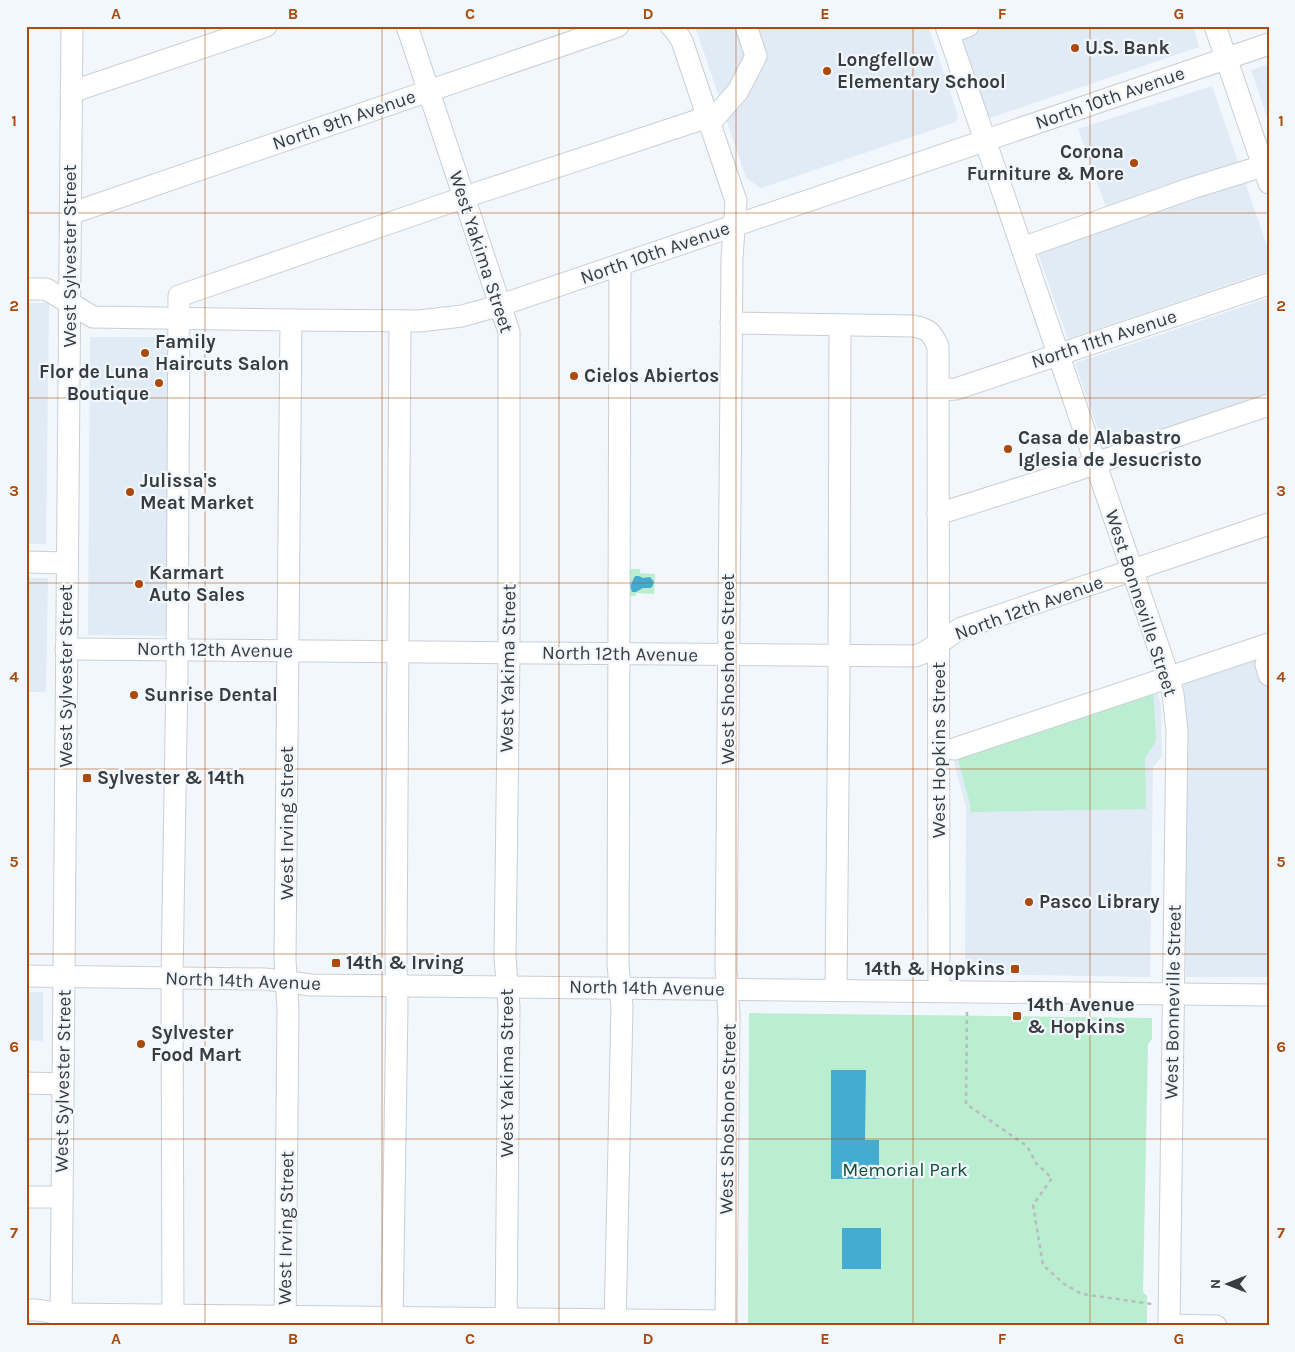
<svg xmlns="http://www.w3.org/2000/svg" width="1295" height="1352" font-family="Karla,sans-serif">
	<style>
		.built { fill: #e0ebf6 }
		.green { fill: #bbedd0 }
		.water { fill: #45acd1 }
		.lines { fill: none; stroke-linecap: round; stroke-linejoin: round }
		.minor-casing { stroke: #c9cfd4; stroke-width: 23 }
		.path { stroke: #b7bcc1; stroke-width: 2.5; stroke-dasharray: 4 4; stroke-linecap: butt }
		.minor { stroke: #fff; stroke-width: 21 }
		.grid { fill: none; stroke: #ab4a0a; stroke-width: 1; stroke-opacity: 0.55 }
		.poi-dot { fill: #ab4a0a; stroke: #f1f7fd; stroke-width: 2 }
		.labels { text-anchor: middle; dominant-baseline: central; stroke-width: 4.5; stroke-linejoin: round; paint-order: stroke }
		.poi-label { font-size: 19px; font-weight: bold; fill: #393c3e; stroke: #f1f7fd; text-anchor: start }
		.street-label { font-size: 19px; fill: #393c3e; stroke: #f1f7fd }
		.park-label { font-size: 19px; fill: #0c5234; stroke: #f1f7fd }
		.neatline { fill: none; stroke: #ab4a0a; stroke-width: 2 }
		.grid-label { font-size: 16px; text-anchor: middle; font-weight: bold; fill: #ab4a0a }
	</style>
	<rect width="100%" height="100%" fill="#f1f7fd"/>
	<!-- built -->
	<g class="built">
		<polygon points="695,26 928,26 958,115 956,122 761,188 746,178"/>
		<polygon points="970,26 1193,26 1199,47 987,119 957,30"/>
		<polygon points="1269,64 1269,123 1251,70"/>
		<polygon points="1212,86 1269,252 1269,271 1068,339 1035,245 1110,218 1078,129"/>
		<polygon points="1269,298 1269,405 1108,459 1075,363"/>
		<polygon points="26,303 49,303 46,544 26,544"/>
		<polygon points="90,337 181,337 179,636 88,635"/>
		<polygon points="26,578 48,578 46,692 26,692"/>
		<polygon points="1269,648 1269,977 1186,977 1186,707 1182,677"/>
		<polygon points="1155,682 1161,705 1162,756 1153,767 1150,977 965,974 966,808 951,750"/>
		<polygon points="26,992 43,992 43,1041 26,1040"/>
	</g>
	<!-- green -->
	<g class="green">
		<polygon points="626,569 640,569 640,573 655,574 654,594 636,593 636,596 626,596"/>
		<polygon points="1153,687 1156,741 1145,758 1146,809 970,812 970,804 956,752"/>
		<polygon points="749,1013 1152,1018 1152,1039 1148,1044 1143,1292 1147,1296 1147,1326 748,1326"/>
	</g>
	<!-- water -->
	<g class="water">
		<polygon points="635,576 639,576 643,578 650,577 654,582 652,587 650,588 643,588 636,592 632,592 630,586"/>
		<polygon points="831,1070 866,1070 865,1140 879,1140 879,1179 831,1179"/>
		<rect x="842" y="1228" width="39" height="41"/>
	</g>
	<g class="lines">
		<defs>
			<g id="minor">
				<polyline points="407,26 509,332 509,653 505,957 509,1007 506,1326"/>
				<polyline points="671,26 677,33 682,41 736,201 732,258 726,969 729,1016 726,1326"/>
				<polyline points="946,26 1169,678 1173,694 1177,731 1169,1326"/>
				<polyline points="1215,26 1269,183"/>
				<polyline points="949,33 968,26"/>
				<polyline points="71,92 266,26"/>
				<polyline points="710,123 738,91 756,56 746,26"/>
				<polyline points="70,214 618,26"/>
				<polyline points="1022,248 1192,188 1263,166"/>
				<polyline points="26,289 46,289 93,317 291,320 419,321 462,316 501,305 1269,44"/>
				<path d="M731 323 913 326C929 329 931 332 938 346L939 991"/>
				<polyline points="938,390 956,389 1269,284"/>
				<polyline points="938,514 1077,470 1096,463 1269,405"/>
				<polyline points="26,562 67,563"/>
				<path d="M66 649 915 656C935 650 944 637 962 628L1269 524"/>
				<polyline points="1266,664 1269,675"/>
				<polyline points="954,749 1269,644"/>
				<polyline points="26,976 265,979 311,985 1269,995"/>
				<polyline points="836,990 839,679 840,325"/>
				<polyline points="26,1083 63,1084"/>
				<polyline points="26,1197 62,1197"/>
				<polyline points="26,1310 37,1310 61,1314 726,1321"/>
				<polyline points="1169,1325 1216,1326"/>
				<polyline points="61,1326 72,26"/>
				<polyline points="173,1326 172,978 177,672 179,296 465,197 708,117"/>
				<polyline points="285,1326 288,1009 285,960 291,320"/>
				<polyline points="392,1326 397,1006 396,960 400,321"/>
				<polyline points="615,1326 622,1007 618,964 620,265"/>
			</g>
		</defs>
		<!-- minor casing -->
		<use href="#minor" class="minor-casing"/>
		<!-- path -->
		<polyline class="path" points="967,1012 966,1104 1027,1146 1036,1163 1052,1178 1033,1205 1043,1265 1064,1284 1082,1294 1152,1304"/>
		<!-- minor -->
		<use href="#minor" class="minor"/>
	</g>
	<!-- grid -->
	<path class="grid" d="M205 26V1326M382 26V1326M559 26V1326M736 26V1326M913 26V1326M1090 26V1326M26 213H1269M26 398H1269M26 583H1269M26 769H1269M26 954H1269M26 1139H1269"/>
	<!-- markers -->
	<g class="poi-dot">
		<circle cx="1075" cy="48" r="5"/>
		<circle cx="827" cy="71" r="5"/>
		<circle cx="1134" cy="163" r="5"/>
		<circle cx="145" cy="353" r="5"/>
		<circle cx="574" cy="376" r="5"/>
		<circle cx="159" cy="383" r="5"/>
		<circle cx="1008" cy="449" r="5"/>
		<circle cx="130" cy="492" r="5"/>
		<circle cx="139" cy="584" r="5"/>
		<circle cx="134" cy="695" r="5"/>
		<rect x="82" y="773" width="10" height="10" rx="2.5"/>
		<circle cx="1029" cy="902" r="5"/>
		<rect x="331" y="958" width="10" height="10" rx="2.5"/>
		<rect x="1010" y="964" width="10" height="10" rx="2.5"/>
		<rect x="1012" y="1011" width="10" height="10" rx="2.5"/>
		<circle cx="141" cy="1044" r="5"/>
	</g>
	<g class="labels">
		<!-- poi labels -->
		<g class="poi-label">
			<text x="1085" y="48">U.S. Bank</text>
			<text x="837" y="60">Longfellow<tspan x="837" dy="22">Elementary School</tspan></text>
			<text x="1124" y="152" text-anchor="end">Corona<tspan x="1124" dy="22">Furniture &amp; More</tspan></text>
			<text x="155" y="342">Family<tspan x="155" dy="22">Haircuts Salon</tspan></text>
			<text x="149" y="372" text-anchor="end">Flor de Luna<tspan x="149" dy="22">Boutique</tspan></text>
			<text x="584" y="376">Cielos Abiertos</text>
			<text x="1018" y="438">Casa de Alabastro<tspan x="1018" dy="22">Iglesia de Jesucristo</tspan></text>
			<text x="140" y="481">Julissa's<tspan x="140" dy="22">Meat Market</tspan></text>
			<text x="149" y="573">Karmart<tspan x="149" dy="22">Auto Sales</tspan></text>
			<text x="144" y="695">Sunrise Dental</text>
			<text x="97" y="778">Sylvester &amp; 14th</text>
			<text x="1039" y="902">Pasco Library</text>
			<text x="346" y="963">14th &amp; Irving</text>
			<text x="1005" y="969" text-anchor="end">14th &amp; Hopkins</text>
			<text x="1027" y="1005">14th Avenue<tspan x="1027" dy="22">&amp; Hopkins</tspan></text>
			<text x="151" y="1033">Sylvester<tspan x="151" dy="22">Food Mart</tspan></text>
		</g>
		<!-- street labels -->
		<g class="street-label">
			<text transform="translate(1110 98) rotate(-19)">North 10th Avenue</text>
			<text transform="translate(344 120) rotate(-19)">North 9th Avenue</text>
			<text transform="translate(481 252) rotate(72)">West Yakima Street</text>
			<text transform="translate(655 253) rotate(-19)">North 10th Avenue</text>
			<text transform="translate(70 256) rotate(-90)">West Sylvester Street</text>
			<text transform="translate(1104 339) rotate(-18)">North 11th Avenue</text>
			<text transform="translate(1141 603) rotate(72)">West Bonneville Street</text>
			<text transform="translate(1029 608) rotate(-20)">North 12th Avenue</text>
			<text transform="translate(215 650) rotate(1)">North 12th Avenue</text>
			<text transform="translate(620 654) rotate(1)">North 12th Avenue</text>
			<text transform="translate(508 668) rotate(-89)">West Yakima Street</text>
			<text transform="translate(728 669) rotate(-90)">West Shoshone Street</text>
			<text transform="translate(66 676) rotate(-90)">West Sylvester Street</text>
			<text transform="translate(939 750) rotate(-90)">West Hopkins Street</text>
			<text transform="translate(287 823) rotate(-90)">West Irving Street</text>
			<text transform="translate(243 981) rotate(2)">North 14th Avenue</text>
			<text transform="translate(647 988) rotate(1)">North 14th Avenue</text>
			<text transform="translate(1173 1002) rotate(-89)">West Bonneville Street</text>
			<text transform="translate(507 1073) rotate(-90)">West Yakima Street</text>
			<text transform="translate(63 1081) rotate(-89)">West Sylvester Street</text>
			<text transform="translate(728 1119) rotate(-89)">West Shoshone Street</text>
			<text transform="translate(286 1228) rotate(-89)">West Irving Street</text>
		</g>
		<!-- park labels -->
		<g class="park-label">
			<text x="905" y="1170">Memorial Park</text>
		</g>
	</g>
	<!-- border -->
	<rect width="1295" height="1352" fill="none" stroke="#f1f7fd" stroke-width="55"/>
	<!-- north arrow -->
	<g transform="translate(1228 1284) rotate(270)" stroke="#f1f7fd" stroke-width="4" paint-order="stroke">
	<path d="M0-4L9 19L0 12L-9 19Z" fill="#393c3e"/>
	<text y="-8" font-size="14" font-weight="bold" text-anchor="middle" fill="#393c3e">N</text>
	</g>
	<rect x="28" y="28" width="1240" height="1296" class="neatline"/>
	<g class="grid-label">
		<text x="116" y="19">A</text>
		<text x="293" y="19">B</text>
		<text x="470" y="19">C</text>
		<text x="648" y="19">D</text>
		<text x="825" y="19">E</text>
		<text x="1002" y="19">F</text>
		<text x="1179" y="19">G</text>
		<text x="14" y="126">1</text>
		<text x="1281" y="126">1</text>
		<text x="14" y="311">2</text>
		<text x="1281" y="311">2</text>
		<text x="14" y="496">3</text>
		<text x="1281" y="496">3</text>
		<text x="14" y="682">4</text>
		<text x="1281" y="682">4</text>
		<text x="14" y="867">5</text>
		<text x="1281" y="867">5</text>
		<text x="14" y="1052">6</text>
		<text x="1281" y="1052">6</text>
		<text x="14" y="1238">7</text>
		<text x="1281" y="1238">7</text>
		<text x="116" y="1344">A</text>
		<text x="293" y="1344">B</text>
		<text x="470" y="1344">C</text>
		<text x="648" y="1344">D</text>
		<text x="825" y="1344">E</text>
		<text x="1002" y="1344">F</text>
		<text x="1179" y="1344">G</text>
	</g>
</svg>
